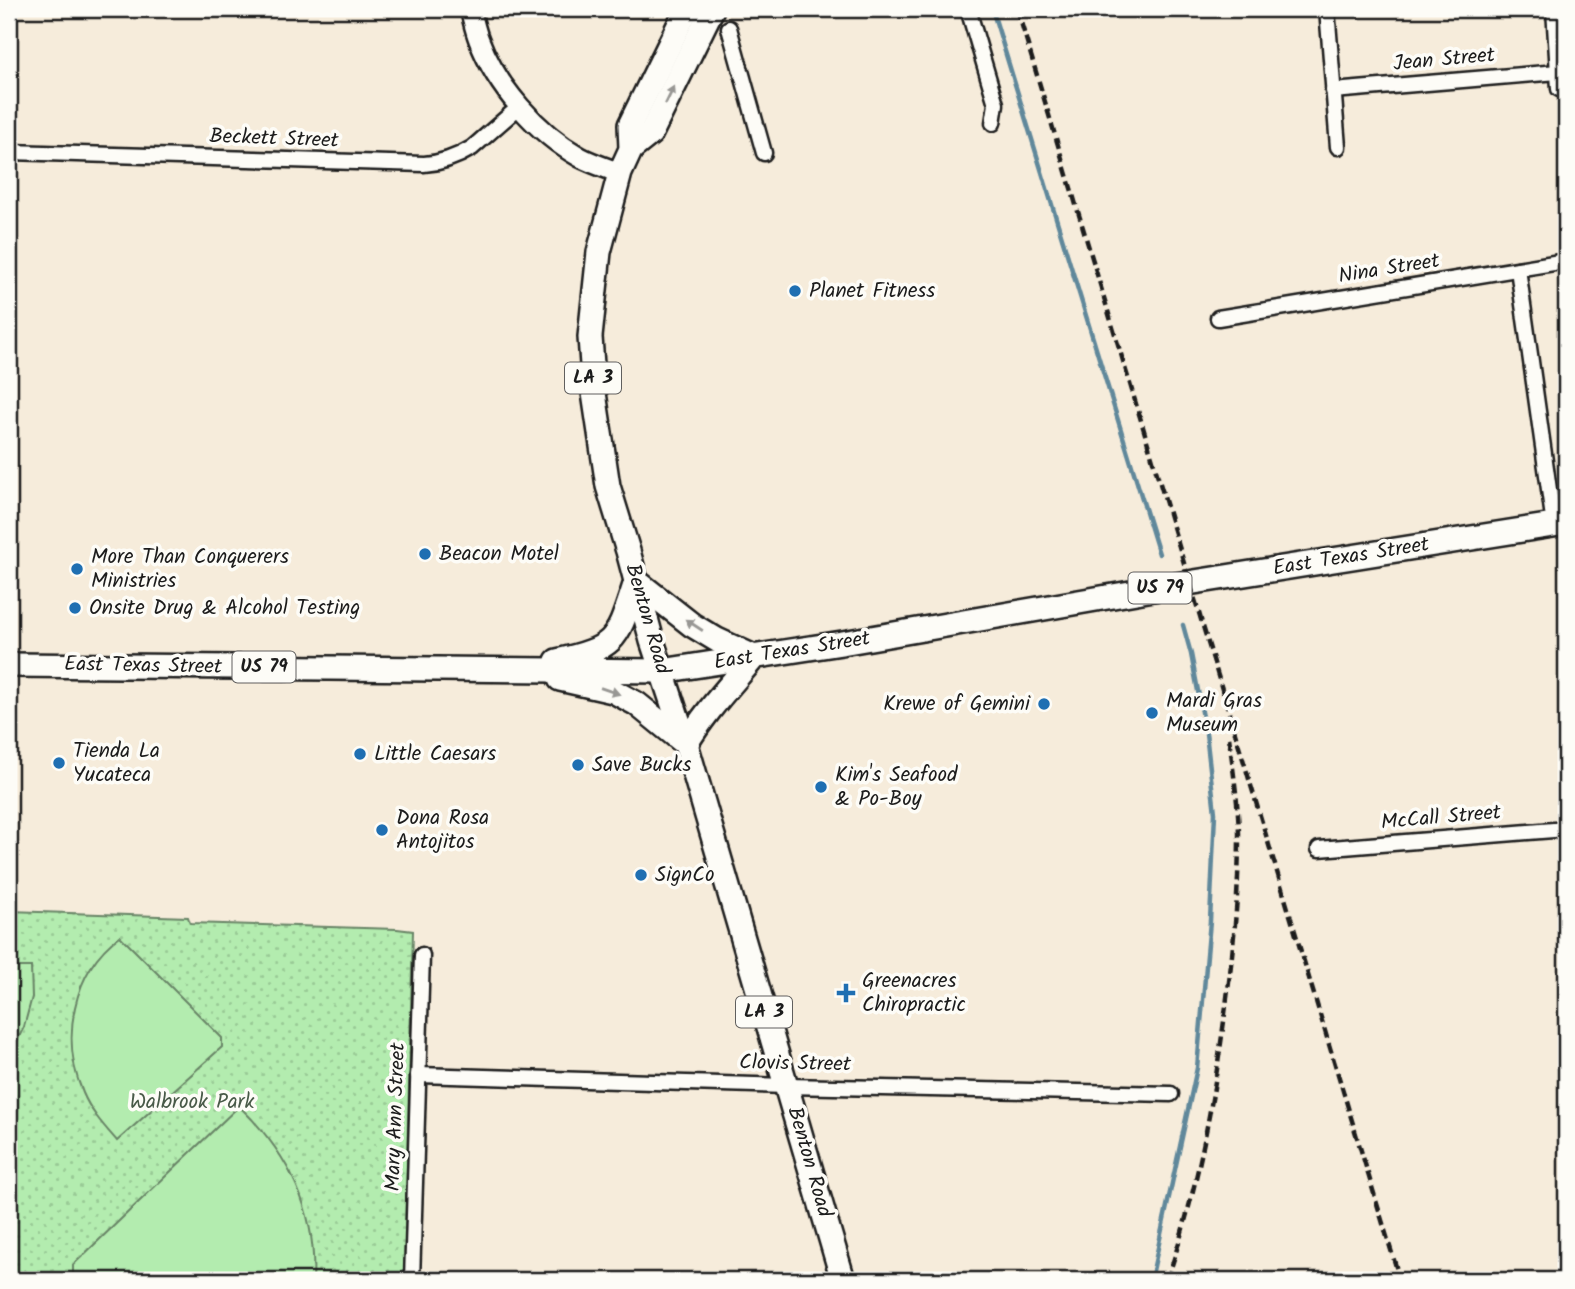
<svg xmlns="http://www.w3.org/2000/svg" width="1575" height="1289" font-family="Kalam,sans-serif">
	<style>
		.grass { fill: url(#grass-dots); stroke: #688466; stroke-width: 2 }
		.garden { fill: #b3ecaf; stroke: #688466; stroke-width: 2 }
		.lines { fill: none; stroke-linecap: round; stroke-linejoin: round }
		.stream { stroke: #60889b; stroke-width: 4.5 }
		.street-casing { stroke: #1c1c1c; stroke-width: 19 }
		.secondary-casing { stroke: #1c1c1c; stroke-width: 24 }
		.primary-casing { stroke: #1c1c1c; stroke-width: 28 }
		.street { stroke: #fdfcf7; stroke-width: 14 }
		.secondary { stroke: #fdfcf7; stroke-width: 19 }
		.primary { stroke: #fdfcf7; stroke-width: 23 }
		.rail { stroke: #1c1c1c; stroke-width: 4.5; stroke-dasharray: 10 5; stroke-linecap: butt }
		.oneway { fill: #989794 }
		.poi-dot { fill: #1f6fb2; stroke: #fdfcf7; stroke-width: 2.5 }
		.labels { text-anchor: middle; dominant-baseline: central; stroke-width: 7; stroke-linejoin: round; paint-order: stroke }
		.shield { fill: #fdfcf7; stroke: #605f5e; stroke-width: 2 }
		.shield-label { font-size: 19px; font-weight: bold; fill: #1c1c1c }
		.street-label { font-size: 21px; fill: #1c1c1c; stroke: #fdfcf7 }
		.poi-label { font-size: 21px; fill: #1c1c1c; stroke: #fdfcf7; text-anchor: start }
		.park-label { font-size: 21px; fill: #495a48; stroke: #fdfcf7 }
	</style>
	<defs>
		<pattern id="grass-dots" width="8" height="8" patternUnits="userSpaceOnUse" patternTransform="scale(1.75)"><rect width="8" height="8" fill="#b3ecaf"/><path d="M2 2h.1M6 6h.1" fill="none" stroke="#99ca96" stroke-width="1.8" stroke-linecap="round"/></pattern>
	</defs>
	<rect width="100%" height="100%" fill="#f6ecdb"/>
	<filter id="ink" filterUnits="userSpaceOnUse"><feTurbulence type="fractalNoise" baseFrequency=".0143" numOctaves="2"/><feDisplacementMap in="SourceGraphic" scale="14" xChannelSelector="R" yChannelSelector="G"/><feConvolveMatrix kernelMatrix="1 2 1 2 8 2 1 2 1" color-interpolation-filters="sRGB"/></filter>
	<g filter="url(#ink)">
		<!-- grass -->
		<polygon class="grass" points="9,911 188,917 190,923 397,929 413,931 404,1280 9,1280"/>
		<!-- garden -->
		<g class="garden">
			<path d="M120 936 222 1038V1047L117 1141C104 1126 91 1112 83 1093 60 1040 72 971 120 936Z"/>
			<polygon points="9,967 31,967 32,997 24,1027 9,1057"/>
			<path d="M239 1106C288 1153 317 1211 313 1280H77L73 1276V1265Z"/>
		</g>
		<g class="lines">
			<!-- stream -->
			<g class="stream">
				<polyline points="992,9 1159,554"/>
				<polyline points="1151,1280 1197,1068 1210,921 1215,813 1206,733 1191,654 1183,625"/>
			</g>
			<defs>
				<g id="street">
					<polyline points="968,9 996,104 993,123"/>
					<polyline points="1327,9 1338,147"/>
					<polyline points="1554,9 1559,89"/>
					<polyline points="729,28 764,153"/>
					<polyline points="1333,91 1558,72"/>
					<path d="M9 152 424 164C442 163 457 157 472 148L520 106"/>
					<polyline points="1518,269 1554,525"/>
					<polyline points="1218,318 1566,261"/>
					<polyline points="1319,849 1566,829"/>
					<polyline points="418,1075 786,1086 1171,1094"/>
					<polyline points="412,1280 422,955"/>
				</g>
				<path id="secondary" d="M470 9C473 19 475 30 479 40 496 86 537 133 580 157 593 164 607 168 620 173"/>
				<g id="primary">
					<polyline points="687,9 630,125 631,149 620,173 599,252 590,337 594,393 608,486 628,551 652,641 686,744 843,1280"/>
					<polyline points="631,149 651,133 712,9"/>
					<polyline points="636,581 692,625 717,640 754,657"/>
					<path d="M557 661C619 647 617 639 636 582"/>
					<polyline points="9,665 662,671 842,643 1188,583 1566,523"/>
					<polyline points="560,679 613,691 637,704 686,744"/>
					<path d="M686 744C705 712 730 686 754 657"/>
				</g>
			</defs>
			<!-- street casing -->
			<use href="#street" class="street-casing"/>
			<!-- secondary casing -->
			<use href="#secondary" class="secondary-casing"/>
			<!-- primary casing -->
			<use href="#primary" class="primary-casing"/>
			<!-- street -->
			<use href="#street" class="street"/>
			<!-- secondary -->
			<use href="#secondary" class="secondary"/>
			<!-- primary -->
			<use href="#primary" class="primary"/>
			<!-- rail -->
			<g class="rail">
				<polyline points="1017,9 1400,1280"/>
				<path d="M1167 1280C1198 1189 1215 1094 1227 998 1234 943 1239 889 1239 833 1238 801 1233 769 1229 737"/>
			</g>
		</g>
		<!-- one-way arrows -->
		<defs><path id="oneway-solid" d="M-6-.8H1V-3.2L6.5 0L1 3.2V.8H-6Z" transform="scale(1.75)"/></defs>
		<g class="oneway">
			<use href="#oneway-solid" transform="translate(670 95) rotate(-64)"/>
			<use href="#oneway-solid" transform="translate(694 625) rotate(-147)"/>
			<use href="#oneway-solid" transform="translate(610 691) rotate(19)"/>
		</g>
	</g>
	<!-- markers -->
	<g class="poi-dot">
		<circle cx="795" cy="291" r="7"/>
		<circle cx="425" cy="554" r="7"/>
		<circle cx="77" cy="569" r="7"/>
		<circle cx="75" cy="608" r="7"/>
		<circle cx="1044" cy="704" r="7"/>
		<circle cx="1152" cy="713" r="7"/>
		<circle cx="360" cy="754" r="7"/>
		<circle cx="59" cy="763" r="7"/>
		<circle cx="578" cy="765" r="7"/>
		<circle cx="821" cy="787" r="7"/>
		<circle cx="382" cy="830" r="7"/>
		<circle cx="641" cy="875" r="7"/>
		<path d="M842.5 982.5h7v7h7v7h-7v7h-7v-7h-7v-7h7z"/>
	</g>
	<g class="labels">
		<!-- shield labels -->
		<g class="shield">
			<rect x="565" y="362.5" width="56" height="31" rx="5"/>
			<rect x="1128.5" y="572.5" width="63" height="31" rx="5"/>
			<rect x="232.5" y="651.5" width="63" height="31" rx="5"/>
			<rect x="736" y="996.5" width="56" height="31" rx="5"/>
		</g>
		<g class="shield-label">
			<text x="593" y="378">LA 3</text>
			<text x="1160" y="588">US 79</text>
			<text x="264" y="667">US 79</text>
			<text x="764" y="1012">LA 3</text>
		</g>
		<!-- street labels -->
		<g class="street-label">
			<text transform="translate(1444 60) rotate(-5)">Jean Street</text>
			<text transform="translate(274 139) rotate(2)">Beckett Street</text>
			<text transform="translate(1389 269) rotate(-9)">Nina Street</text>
			<text transform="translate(1351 557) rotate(-9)">East Texas Street</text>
			<text transform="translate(647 619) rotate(74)">Benton Road</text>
			<text transform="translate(792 651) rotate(-9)">East Texas Street</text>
			<text transform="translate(143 666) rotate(1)">East Texas Street</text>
			<text transform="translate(1441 818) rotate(-5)">McCall Street</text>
			<text transform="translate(795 1064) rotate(1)">Clovis Street</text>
			<text transform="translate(396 1117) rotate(-88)">Mary Ann Street</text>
			<text transform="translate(809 1162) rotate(74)">Benton Road</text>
		</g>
		<!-- poi labels -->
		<g class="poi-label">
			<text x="809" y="291">Planet Fitness</text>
			<text x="439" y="554">Beacon Motel</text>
			<text x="91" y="557">More Than Conquerers<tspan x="91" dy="24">Ministries</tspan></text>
			<text x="89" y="608">Onsite Drug &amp; Alcohol Testing</text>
			<text x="1166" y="701">Mardi Gras<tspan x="1166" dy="24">Museum</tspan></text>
			<text x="1030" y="704" text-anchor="end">Krewe of Gemini</text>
			<text x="73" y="751">Tienda La<tspan x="73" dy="24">Yucateca</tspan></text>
			<text x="374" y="754">Little Caesars</text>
			<text x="592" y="765">Save Bucks</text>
			<text x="835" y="775">Kim's Seafood<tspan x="835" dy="24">&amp; Po-Boy</tspan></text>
			<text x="396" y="818">Dona Rosa<tspan x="396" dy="24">Antojitos</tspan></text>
			<text x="655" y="875">SignCo</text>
			<text x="862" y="981">Greenacres<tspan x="862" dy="24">Chiropractic</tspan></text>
		</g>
		<!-- park labels -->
		<g class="park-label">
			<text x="192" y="1102">Walbrook Park</text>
		</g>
	</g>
	<!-- margin -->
	<rect width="1575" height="1289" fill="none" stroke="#fdfcf7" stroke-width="35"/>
	<rect x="18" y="18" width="1540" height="1254" fill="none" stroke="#1c1c1c" stroke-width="2.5" filter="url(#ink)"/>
</svg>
